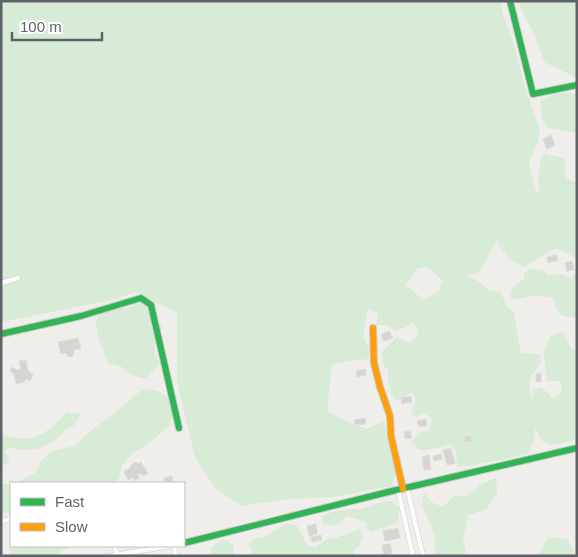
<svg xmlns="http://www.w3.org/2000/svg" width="578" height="557" font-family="Arial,sans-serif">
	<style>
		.green { fill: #d8ebd6; fill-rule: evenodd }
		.building { fill: #d6d5d3; stroke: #deddd9 }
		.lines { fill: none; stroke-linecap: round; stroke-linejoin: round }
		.street-casing { stroke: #cbcccc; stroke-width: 5.5 }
		.fast-casing { stroke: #cacacb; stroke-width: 8 }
		.slow-casing { stroke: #cacacb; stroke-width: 8 }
		.street { stroke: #fdfcfc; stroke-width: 4.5 }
		.fast { stroke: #30b455; stroke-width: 6 }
		.slow { stroke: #ff9f0a; stroke-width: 6 }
	</style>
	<rect width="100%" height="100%" fill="#efeeea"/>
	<!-- green -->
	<g class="green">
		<path d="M1 1H501L502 12 513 41 525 88 540 130 538 142 529 162 537 195 539 188 538 177 542 153 563 158 566 164 564 172 567 179 577 183V259L561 250 554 249 524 267C510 261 507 256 498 245V238L480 272 466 276 478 281 490 291 500 292 508 307 514 313 521 353 540 354 541 364C527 379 528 382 532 402L533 390 539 387 546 391 552 399 562 392V387L560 381H547L544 353 550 336 563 332 567 339 572 350 577 349V439L568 442 551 445 542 441 535 428 533 442 528 454C503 459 482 465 457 467L456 453 451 444 427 450H419L411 442 421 432 429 430 432 419 424 413 415 417 411 412 416 400 413 392 401 398 398 401 393 398 388 383V371L384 366 381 353 397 337 410 343 417 336 419 329 412 323 404 328 396 331 388 325H376L378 313 368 309 363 336 369 348V359L348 361 332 364 327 411 355 425 367 429 384 421 389 446 397 466 392 486 333 497 289 499 241 506 215 488 195 457 177 382V313L136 292 108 301 1 322ZM427 267 442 280 439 291 423 300 411 289 405 286 417 269Z"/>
		<polygon points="517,1 577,1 577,78 544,62 536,38"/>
		<polygon points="557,93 577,94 577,133 549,128 542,119 540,101"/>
		<path d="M577 267V318C557 314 560 318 553 298L535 295 512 300 510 293 513 287 524 279V274L531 268 544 271 547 275 563 274 571 278 575 274Z"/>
		<polygon points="144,301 162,328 155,342 154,353 160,364 145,379 132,375 122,367 108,363 98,338 96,321 102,311 131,307"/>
		<path d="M143 389C161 391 165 392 175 408L169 426 147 445 134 452 122 465 119 479 115 483H15L35 473 41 461 52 451 74 446 92 430 117 411Z"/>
		<path d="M67 412 81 414 74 425 64 431 55 441 38 449 21 450 11 447 4 450 8 456 9 462 1 466V434C9 436 21 440 29 438 45 436 57 423 67 412Z"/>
		<polygon points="496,478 497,494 485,510 468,515 463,540 466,551 464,556 435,556 435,536 422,505 424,493 431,502 443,507 455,495 466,497 481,484"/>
		<polygon points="1,484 11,484 11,513 1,514"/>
		<path d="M385 501H392L399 507V514L397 523 371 532 367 529 366 522 347 516C339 525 335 527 323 524L322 516C335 510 339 511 353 509 364 509 375 504 385 501Z"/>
		<path d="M287 524 296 525C301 531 303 538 307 545L316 547 329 537 333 539 360 529 363 537 360 545 355 549 353 556H253L249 544 254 539 264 537Z"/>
		<polygon points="549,537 567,539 577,556 537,556"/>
		<polygon points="224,539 234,546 234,556 212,556 211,548 217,543"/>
		<polygon points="13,546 70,546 54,556 9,556"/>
	</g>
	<!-- building -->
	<g class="building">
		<polygon points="551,135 555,145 547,149 543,139"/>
		<polygon points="556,255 558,260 548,263 547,257"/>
		<polygon points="572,261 574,270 567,271 565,263"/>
		<polygon points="389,331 393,338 384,341 381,335"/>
		<polygon points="78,338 81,348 74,350 74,353 72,357 67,356 66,353 61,354 58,342"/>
		<polygon points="26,360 28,371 33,374 30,381 26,379 24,382 16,384 14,374 10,371 12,367 17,370 21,369 19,361"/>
		<polygon points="365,369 366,375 357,377 356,371"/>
		<polygon points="541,373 541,382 536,382 536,374"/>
		<polygon points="411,396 412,402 402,404 401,398"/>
		<polygon points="365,418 366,424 355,425 354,420"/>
		<polygon points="426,419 427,426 419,427 417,421"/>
		<polygon points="410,431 412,438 405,439 404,432"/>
		<polygon points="471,436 472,441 465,442 464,437"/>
		<polygon points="451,448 455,463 447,465 443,450"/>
		<polygon points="441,454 442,459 434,461 433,456"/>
		<polygon points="429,455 431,469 424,470 422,457"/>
		<polygon points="136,462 138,464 141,462 148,473 143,476 141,473 138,475 139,478 134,481 133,477 128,480 124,472 131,467 130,466"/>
		<polygon points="172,476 173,483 165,483 164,478"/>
		<polygon points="316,524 317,534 309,536 307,526"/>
		<polygon points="398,528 400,538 385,541 383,531"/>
		<polygon points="321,535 322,540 312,542 311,537"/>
		<polygon points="390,544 392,553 384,555 382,545"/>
	</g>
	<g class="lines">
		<defs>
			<g id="street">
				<polyline points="1,283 18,278"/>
				<polyline points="407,488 423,556"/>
				<polyline points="398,490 413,556"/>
				<polyline points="1,521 11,519"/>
				<polyline points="114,546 117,554"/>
				<polyline points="174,546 176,556"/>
				<polyline points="109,556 170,546"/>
			</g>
			<g id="fast">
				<polyline points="510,1 533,94 577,85"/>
				<polyline points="1,334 81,316 141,298 151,305 179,428"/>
				<polyline points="184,543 388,492 577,448"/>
			</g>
			<polyline id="slow" points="373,328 374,363 380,387 390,416 391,436 403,489"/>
		</defs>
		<!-- street casing -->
		<use href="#street" class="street-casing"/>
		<!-- fast casing -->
		<use href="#fast" class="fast-casing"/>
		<!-- slow casing -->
		<use href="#slow" class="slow-casing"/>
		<!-- street -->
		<use href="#street" class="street"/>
		<!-- fast -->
		<use href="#fast" class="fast"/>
		<!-- slow -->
		<use href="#slow" class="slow"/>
	</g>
	<!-- border -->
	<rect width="578" height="557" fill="none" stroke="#5f6368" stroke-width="5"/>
	<!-- legend -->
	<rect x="10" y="482" width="175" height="65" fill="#ffffff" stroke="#bfc1c3"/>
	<rect x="20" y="498" width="25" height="8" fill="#30b455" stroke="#bfc1c3"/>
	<text x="55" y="507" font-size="15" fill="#5f6368">Fast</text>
	<rect x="20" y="523" width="25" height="8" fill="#ff9f0a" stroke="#bfc1c3"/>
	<text x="55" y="532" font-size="15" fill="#5f6368">Slow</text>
	<!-- scale -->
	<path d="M12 32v8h90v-8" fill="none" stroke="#5f6368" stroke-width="2.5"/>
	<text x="20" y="32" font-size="15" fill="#5f6368" stroke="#ffffff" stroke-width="4" paint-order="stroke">100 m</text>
</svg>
